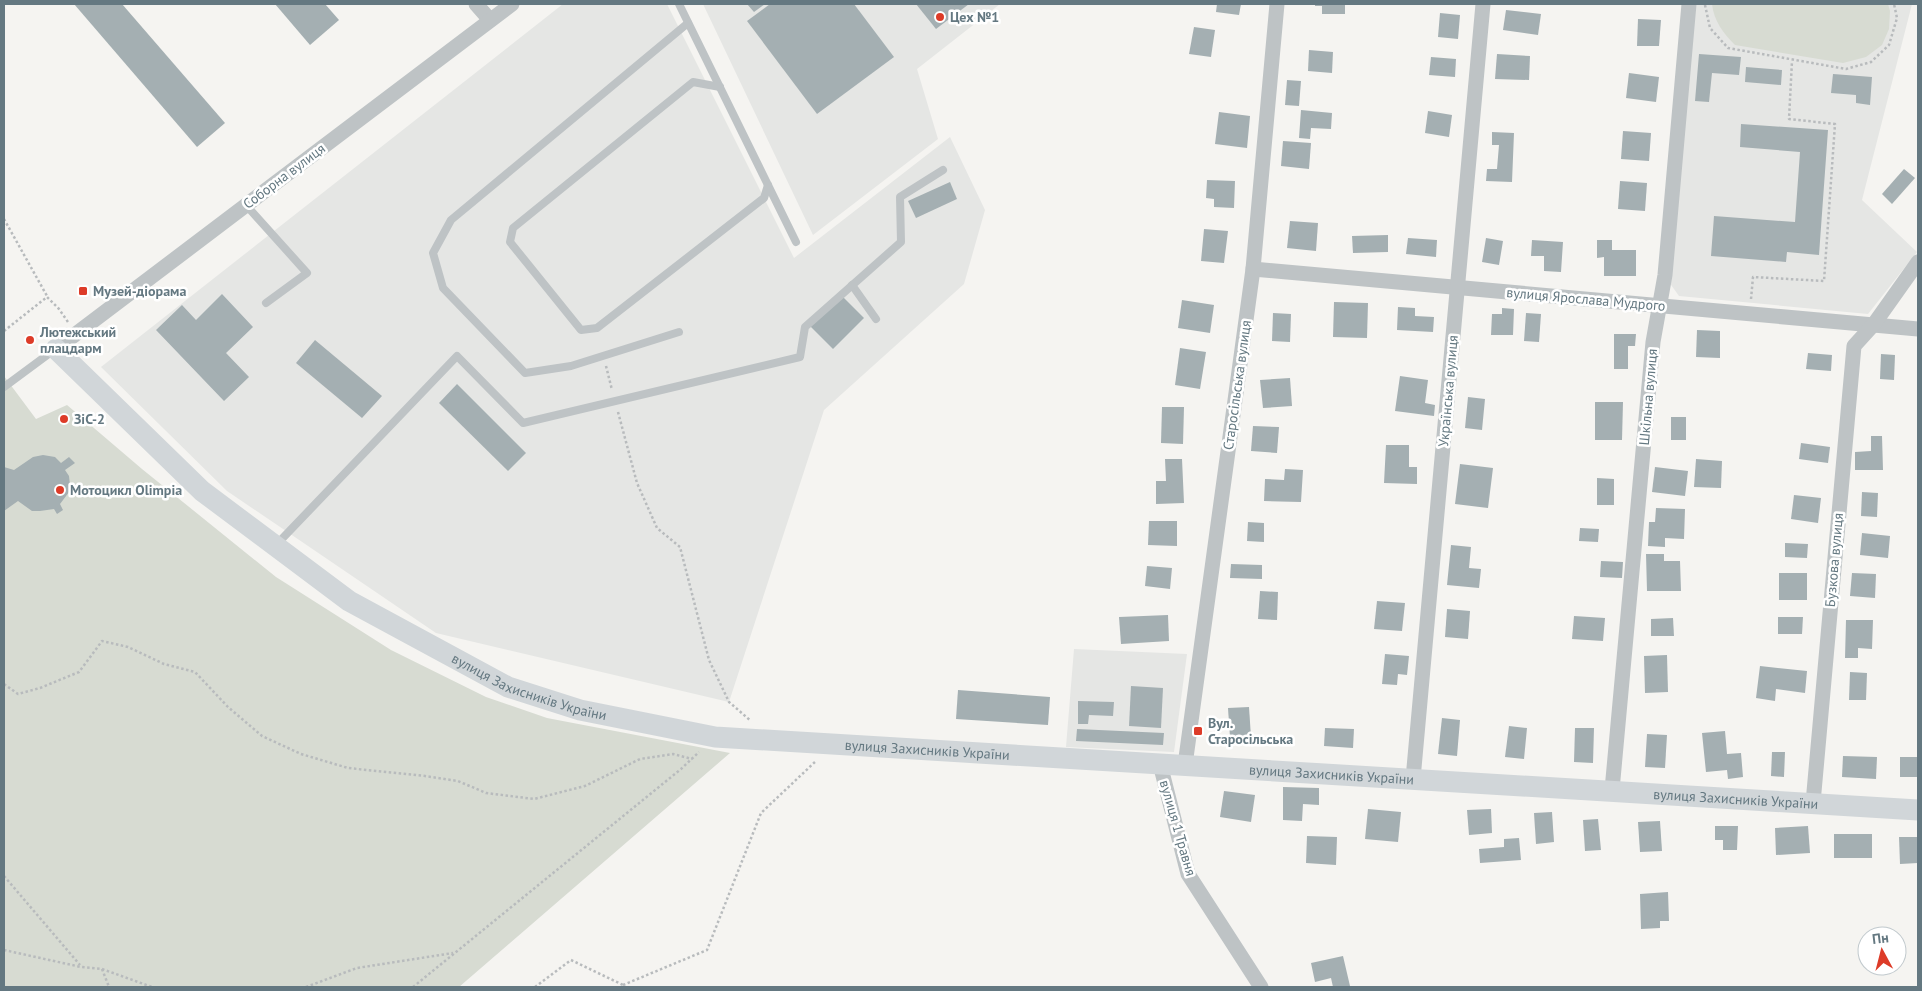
<svg xmlns="http://www.w3.org/2000/svg" width="1922" height="991" font-family="'PT Sans',sans-serif">
	<style>
		.built { fill: #e5e6e4 }
		.green { fill: #d7dbd2 }
		.building { fill: #a4afb2 }
		.lines { fill: none; stroke-linecap: round; stroke-linejoin: round }
		.path { stroke: #b8bbbd; stroke-width: 2.5; stroke-dasharray: 2.5 2.5; stroke-linecap: butt }
		.lane { stroke: #bec3c5; stroke-width: 8 }
		.street { stroke: #bec3c5; stroke-width: 15 }
		.secondary { stroke: #d1d6d9; stroke-width: 21 }
		.poi-dot { fill: #dd3b28; stroke: #fff; stroke-width: 2 }
		.labels { text-anchor: middle; dominant-baseline: central; stroke-width: 5; stroke-linejoin: round; paint-order: stroke }
		.poi-label { font-size: 14px; font-weight: bold; fill: #647881; stroke: #fff; text-anchor: start }
		.street-label { font-size: 14px; fill: #647881; stroke: #fff }
	</style>
	<rect width="100%" height="100%" fill="#f5f4f1"/>
	<!-- built -->
	<g class="built">
		<polygon points="563,4 667,4 794,258 950,137 985,210 964,284 824,410 729,702 436,633 227,491 101,367"/>
		<polygon points="703,4 1000,4 917,69 938,139 813,235"/>
		<polygon points="1695,4 1912,4 1862,200 1917,252 1868,314 1679,296 1669,282"/>
		<polygon points="1074,649 1187,654 1174,752 1066,747"/>
	</g>
	<!-- green -->
	<g class="green">
		<path d="M1712 4H1888L1890 11 1889 29 1882 45 1866 57 1843 63 1735 45C1723 33 1714 21 1712 4Z"/>
		<polygon points="4,376 36,419 67,405 142,469 276,577 391,650 486,697 547,718 730,753 459,987 4,987"/>
	</g>
	<!-- building -->
	<g class="building">
		<polygon points="74,4 122,4 225,123 197,147"/>
		<polygon points="275,4 325,4 339,20 310,45"/>
		<polygon points="747,4 765,4 754,12"/>
		<polygon points="770,4 854,4 894,57 817,114 747,21"/>
		<polygon points="916,4 969,4 936,29"/>
		<polygon points="1217,4 1241,4 1239,15 1216,12"/>
		<polygon points="1315,4 1345,4 1345,14 1322,14 1322,6 1315,6"/>
		<polygon points="1506,10 1541,14 1538,35 1503,30"/>
		<polygon points="1440,13 1460,15 1458,39 1438,37"/>
		<polygon points="1638,19 1661,20 1659,46 1637,46"/>
		<polygon points="1194,27 1215,30 1211,57 1189,54"/>
		<polygon points="1309,50 1333,52 1332,73 1308,71"/>
		<polygon points="1497,54 1530,56 1529,80 1495,79"/>
		<polygon points="1699,54 1741,57 1739,75 1712,73 1709,102 1695,101"/>
		<polygon points="1431,57 1456,59 1455,77 1429,75"/>
		<polygon points="1746,67 1782,70 1781,85 1745,82"/>
		<polygon points="1629,73 1659,77 1656,102 1626,98"/>
		<polygon points="1833,74 1872,77 1870,105 1856,103 1856,95 1831,93"/>
		<polygon points="1287,80 1301,81 1299,106 1285,105"/>
		<polygon points="1301,110 1332,113 1331,129 1311,128 1310,139 1299,138"/>
		<polygon points="1428,111 1452,115 1449,137 1425,133"/>
		<polygon points="1219,112 1250,116 1247,148 1215,144"/>
		<polygon points="1741,124 1828,130 1819,255 1787,252 1786,262 1711,256 1714,216 1795,222 1800,152 1740,147"/>
		<polygon points="1623,131 1651,133 1649,161 1621,159"/>
		<polygon points="1492,132 1514,133 1512,182 1486,181 1487,169 1497,169 1499,145 1492,145"/>
		<polygon points="1283,141 1311,143 1309,169 1281,166"/>
		<polygon points="1904,169 1915,178 1892,204 1882,194"/>
		<polygon points="1207,180 1235,181 1234,208 1214,207 1214,199 1206,198"/>
		<polygon points="1620,181 1647,183 1645,211 1618,209"/>
		<polygon points="950,182 957,199 916,218 908,201"/>
		<polygon points="1290,221 1318,223 1316,251 1287,248"/>
		<polygon points="1204,229 1228,231 1224,263 1201,261"/>
		<polygon points="1388,235 1388,252 1353,253 1352,236"/>
		<polygon points="1408,238 1437,240 1436,257 1406,254"/>
		<polygon points="1486,238 1503,241 1499,265 1482,262"/>
		<polygon points="1532,240 1563,242 1561,272 1544,271 1544,256 1531,256"/>
		<polygon points="1597,240 1612,240 1612,250 1636,250 1636,276 1604,276 1604,257 1597,258"/>
		<polygon points="222,294 253,327 226,353 249,377 224,401 156,330 182,305 196,320"/>
		<polygon points="842,296 864,318 833,349 810,326"/>
		<polygon points="1182,300 1214,305 1210,333 1178,328"/>
		<polygon points="1334,302 1368,303 1367,338 1333,337"/>
		<polygon points="1398,307 1415,308 1415,316 1434,317 1433,332 1397,330"/>
		<polygon points="1502,308 1514,309 1513,335 1491,335 1492,314 1502,314"/>
		<polygon points="1273,313 1291,314 1290,342 1272,341"/>
		<polygon points="1526,313 1541,314 1539,342 1524,341"/>
		<polygon points="1697,330 1720,331 1720,358 1696,357"/>
		<polygon points="1614,334 1636,334 1635,346 1628,346 1628,369 1614,369"/>
		<polygon points="315,340 382,396 362,418 296,363"/>
		<polygon points="1180,348 1206,352 1200,389 1175,385"/>
		<polygon points="1808,353 1832,355 1831,371 1806,369"/>
		<polygon points="1881,354 1895,355 1894,380 1880,379"/>
		<polygon points="1400,376 1428,380 1425,403 1435,405 1434,416 1395,411"/>
		<polygon points="1290,378 1292,406 1263,408 1260,380"/>
		<polygon points="457,384 526,453 508,471 439,403"/>
		<polygon points="1468,397 1485,399 1482,430 1465,428"/>
		<polygon points="1595,402 1623,402 1622,440 1595,440"/>
		<polygon points="1162,407 1184,407 1183,444 1161,443"/>
		<rect x="1671" y="417" width="15" height="23"/>
		<polygon points="1253,426 1279,427 1277,453 1251,451"/>
		<polygon points="1871,436 1882,436 1883,470 1855,470 1855,452 1871,451"/>
		<polygon points="1801,443 1830,447 1828,463 1799,459"/>
		<polygon points="1386,445 1409,445 1409,467 1417,467 1417,484 1384,483"/>
		<polygon points="43,455 55,457 61,463 69,457 75,463 65,470 69,476 70,485 69,492 60,504 63,510 57,514 54,509 40,511 32,511 18,501 4,511 4,467 14,470 33,457"/>
		<polygon points="1165,459 1182,459 1184,503 1156,504 1156,481 1166,481"/>
		<polygon points="1696,459 1722,461 1721,488 1694,487"/>
		<polygon points="1460,464 1493,468 1488,508 1455,504"/>
		<polygon points="1655,467 1688,471 1685,496 1652,492"/>
		<polygon points="1285,469 1303,470 1301,502 1264,501 1265,479 1284,480"/>
		<polygon points="1597,478 1614,479 1614,505 1597,505"/>
		<polygon points="1862,492 1878,493 1877,517 1861,516"/>
		<polygon points="1794,495 1821,498 1818,523 1791,519"/>
		<polygon points="1656,508 1685,509 1684,539 1665,538 1665,547 1648,546 1649,522 1655,522"/>
		<polygon points="1149,521 1177,521 1177,546 1148,545"/>
		<polygon points="1248,522 1264,523 1264,542 1247,541"/>
		<polygon points="1580,528 1599,529 1598,542 1579,541"/>
		<polygon points="1862,533 1890,536 1888,558 1860,555"/>
		<polygon points="1785,543 1808,544 1807,558 1785,557"/>
		<polygon points="1451,545 1471,547 1469,568 1481,569 1479,588 1447,585"/>
		<polygon points="1646,554 1664,554 1664,561 1680,561 1681,591 1647,591"/>
		<polygon points="1601,561 1623,562 1622,578 1600,577"/>
		<polygon points="1231,564 1262,565 1262,579 1230,578"/>
		<polygon points="1147,566 1172,568 1170,589 1145,586"/>
		<rect x="1779" y="573" width="28" height="27"/>
		<polygon points="1852,573 1876,574 1875,598 1850,596"/>
		<polygon points="1260,591 1278,592 1277,620 1258,619"/>
		<polygon points="1377,601 1405,603 1402,631 1374,629"/>
		<polygon points="1447,609 1470,611 1468,639 1445,637"/>
		<polygon points="1168,615 1169,641 1121,644 1119,617"/>
		<polygon points="1574,616 1605,618 1603,641 1572,639"/>
		<polygon points="1778,617 1803,617 1802,634 1778,634"/>
		<polygon points="1673,618 1674,636 1651,636 1651,619"/>
		<polygon points="1846,620 1873,620 1872,649 1858,648 1858,658 1845,658"/>
		<polygon points="1385,654 1409,656 1407,675 1398,674 1397,685 1382,684"/>
		<polygon points="1667,655 1668,692 1645,693 1644,656"/>
		<polygon points="1760,666 1807,671 1805,693 1776,689 1775,701 1756,698"/>
		<polygon points="1850,672 1867,673 1866,700 1849,700"/>
		<polygon points="1131,686 1163,688 1161,728 1129,726"/>
		<polygon points="958,690 1050,697 1048,725 956,719"/>
		<polygon points="1078,701 1114,702 1113,716 1089,715 1088,724 1078,724"/>
		<polygon points="1249,707 1251,737 1230,738 1228,708"/>
		<polygon points="1442,718 1460,720 1457,756 1438,754"/>
		<polygon points="1509,726 1527,728 1524,759 1505,757"/>
		<polygon points="1325,728 1354,729 1353,748 1324,746"/>
		<polygon points="1575,728 1594,728 1593,763 1574,762"/>
		<polygon points="1077,729 1164,733 1163,745 1076,741"/>
		<polygon points="1725,731 1727,754 1741,753 1743,777 1728,779 1727,770 1706,772 1702,733"/>
		<polygon points="1647,734 1667,735 1665,768 1645,767"/>
		<polygon points="1772,752 1785,752 1784,777 1771,776"/>
		<polygon points="1843,756 1877,757 1876,779 1842,777"/>
		<rect x="1900" y="757" width="18" height="20"/>
		<polygon points="1283,787 1319,788 1319,805 1303,804 1302,821 1283,820"/>
		<polygon points="1224,791 1255,795 1251,822 1220,817"/>
		<polygon points="1368,809 1401,812 1398,842 1365,839"/>
		<polygon points="1491,809 1492,833 1469,835 1467,810"/>
		<polygon points="1552,812 1554,842 1536,844 1534,813"/>
		<polygon points="1598,819 1601,850 1585,851 1583,820"/>
		<polygon points="1660,821 1662,851 1640,852 1638,822"/>
		<polygon points="1715,826 1738,826 1737,850 1723,850 1723,840 1715,840"/>
		<polygon points="1808,826 1810,853 1776,855 1775,828"/>
		<rect x="1834" y="834" width="38" height="24"/>
		<polygon points="1307,836 1337,837 1336,865 1306,863"/>
		<polygon points="1899,837 1918,837 1918,863 1900,864"/>
		<polygon points="1519,838 1521,860 1480,863 1479,849 1504,847 1504,839"/>
		<polygon points="1668,892 1669,921 1660,921 1660,928 1641,929 1640,894"/>
		<polygon points="1343,956 1350,986 1333,987 1331,978 1315,982 1311,963"/>
	</g>
	<g class="lines">
		<!-- path -->
		<g class="path">
			<polyline points="1705,5 1710,28 1728,48 1846,69 1871,62 1889,45 1897,18 1894,4"/>
			<polyline points="4,219 47,296"/>
			<polyline points="1751,299 1753,277 1824,281 1835,124 1789,119 1792,61"/>
			<polyline points="4,331 47,297 59,309 68,322"/>
			<polyline points="606,366 612,390"/>
			<polyline points="618,412 637,483 657,528 680,547 709,660 729,702 751,721"/>
			<polyline points="4,684 18,694 40,688 79,672 102,641 128,647 164,664 195,672 228,707 262,736 301,754 348,768 425,776 458,781 486,793 534,799 585,786 640,759 673,754 692,759"/>
			<polyline points="4,876 80,965"/>
			<polyline points="4,950 81,967 102,969 152,987"/>
			<polyline points="102,969 109,987"/>
			<polyline points="623,985 707,950 761,813 816,761"/>
			<polyline points="306,987 357,968 453,953"/>
			<polyline points="413,987 681,769 699,752"/>
			<polyline points="535,987 571,960 623,985 625,987"/>
		</g>
		<!-- lane -->
		<g class="lane">
			<polyline points="679,4 796,242"/>
			<polyline points="720,87 693,82 513,228 510,242 581,330 597,328 764,198 768,185"/>
			<polyline points="246,205 307,273 266,303"/>
			<polyline points="852,285 876,319"/>
			<polyline points="679,332 571,366 525,373 443,288 433,253 451,220 688,23"/>
			<polyline points="4,387 54,350"/>
			<polyline points="277,544 457,356 523,423 800,357 805,327 901,242 900,197 943,170"/>
		</g>
		<!-- street -->
		<g class="street">
			<polyline points="476,4 490,20"/>
			<polyline points="1253,269 1918,329"/>
			<polyline points="56,349 512,4"/>
			<polyline points="1413,779 1483,4"/>
			<polyline points="1612,790 1653,342 1665,275 1689,4"/>
			<polyline points="1813,803 1854,346 1874,324 1918,262"/>
			<polyline points="1261,987 1188,874 1160,764 1185,765 1253,269 1277,4"/>
		</g>
		<!-- secondary -->
		<path class="secondary" id="s1" d="M56 349 202 491 349 601 508 687 580 710 715 737 1918 810"/>
	</g>
	<!-- markers -->
	<g class="poi-dot">
		<circle cx="940" cy="17" r="5"/>
		<rect x="78" y="286" width="10" height="10" rx="2.5"/>
		<circle cx="30" cy="340" r="5"/>
		<circle cx="64" cy="419" r="5"/>
		<circle cx="60" cy="490" r="5"/>
		<rect x="1193" y="726" width="10" height="10" rx="2.5"/>
	</g>
	<g class="labels">
		<!-- poi labels -->
		<g class="poi-label">
			<text x="950" y="17">Цех №1</text>
			<text x="93" y="291">Музей-діорама</text>
			<text x="40" y="332">Лютежський<tspan x="40" dy="16">плацдарм</tspan></text>
			<text x="74" y="419">ЗіС-2</text>
			<text x="70" y="490">Мотоцикл Olimpia</text>
			<text x="1208" y="723">Вул.<tspan x="1208" dy="16">Старосільська</tspan></text>
		</g>
		<!-- street labels -->
		<g class="street-label">
			<text transform="translate(284 176) rotate(-37)">Соборна вулиця</text>
			<text transform="translate(1586 299) rotate(5)">вулиця Ярослава Мудрого</text>
			<text transform="translate(1237 385) rotate(-82)">Старосільська вулиця</text>
			<text transform="translate(1448 391) rotate(-85)">Українська вулиця</text>
			<text transform="translate(1648 397) rotate(-85)">Шкільна вулиця</text>
			<text transform="translate(1834 560) rotate(-85)">Бузкова вулиця</text>
			<text stroke="none"><textPath href="#s1" startOffset="588">вулиця Захисників України</textPath></text>
			<text stroke="none"><textPath href="#s1" startOffset="994">вулиця Захисників України</textPath></text>
			<text stroke="none"><textPath href="#s1" startOffset="1399">вулиця Захисників України</textPath></text>
			<text stroke="none"><textPath href="#s1" startOffset="1804">вулиця Захисників України</textPath></text>
			<text transform="translate(1178 828) rotate(74)">вулиця 1 Травня</text>
		</g>
	</g>
	<!-- border -->
	<rect width="1922" height="991" fill="none" stroke="#647881" stroke-width="10"/>
	<!-- north arrow -->
	<g transform="translate(1882 951) rotate(353)"><circle r="24" fill="#ffffff" stroke="#c1c9cd"/>
	<path d="M0-4L9 19L0 12L-9 19Z" fill="#dd3b28"/>
	<text y="-8" font-size="14" font-weight="bold" text-anchor="middle" fill="#647881">Пн</text>
	</g>
</svg>
